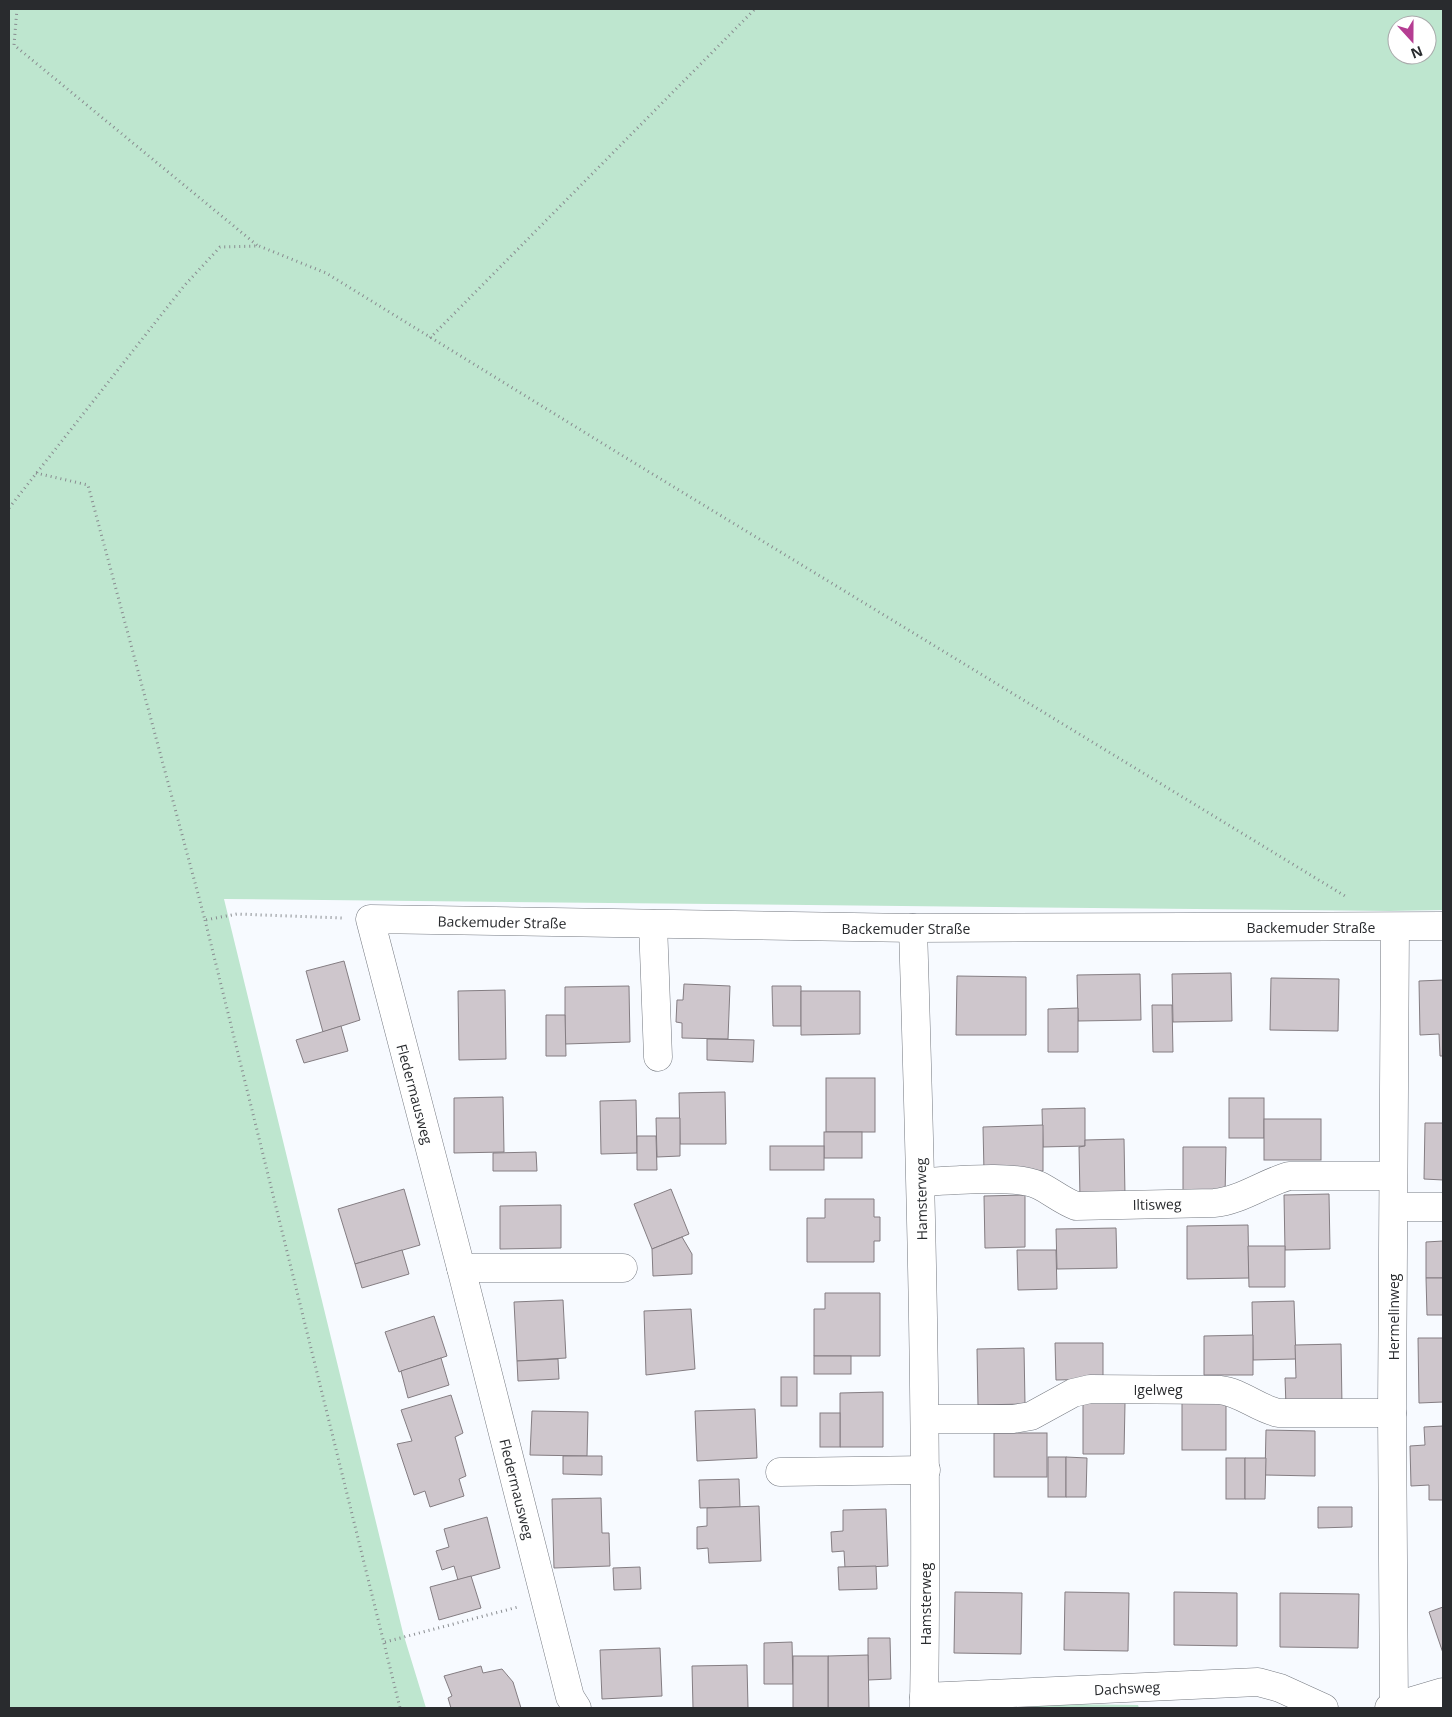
<svg xmlns="http://www.w3.org/2000/svg" width="1452" height="1717" viewBox="0 0 1452 1717" font-family="'Open Sans',sans-serif">
<style>
.green{fill:#bee6cf;fill-rule:evenodd}
.building{fill:#cec6cc;stroke:#847d82}
.lines{fill:none;stroke-linecap:round;stroke-linejoin:round}
.street-casing{stroke:#757980;stroke-width:29}
.path{stroke:#898c90;stroke-width:3;stroke-dasharray:1 4;stroke-linecap:butt}
.street{stroke:#fff;stroke-width:28}
.labels{text-anchor:middle;dominant-baseline:central;stroke-width:5;stroke-linejoin:round;paint-order:stroke}
.street-label{font-size:14px;fill:#292b2e;stroke:#fff}
</style>
<rect width="100%" height="100%" fill="#f7faff"/>
<g class="green">
<path d="M 9,9 L 1443,9 L 1443,910 L 1390,911 L 224,899 L 403,1633 L 426,1708 L 9,1708 ZM 1397,25 L 1427,25 L 1427,55 L 1397,55 Z"/>
<polygon points="977,1703 1138,1705 1139,1708 972,1708"/>
</g>
<g class="building">
<polygon points="344,961 360,1020 323,1032 306,971"/>
<polygon points="1231,973 1232,1021 1173,1022 1172,974"/>
<polygon points="1140,974 1141,1020 1078,1021 1077,975"/>
<polygon points="957,976 1026,977 1026,1035 956,1035"/>
<polygon points="1271,978 1339,979 1338,1031 1270,1030"/>
<polygon points="1443,980 1443,1056 1440,1056 1439,1034 1420,1035 1419,981"/>
<polygon points="684,984 730,986 728,1039 682,1038 682,1023 676,1022 677,1000 683,1000"/>
<polygon points="629,986 630,1042 565,1044 565,987"/>
<polygon points="772,986 801,986 801,1026 773,1026"/>
<polygon points="505,990 506,1059 459,1060 458,991"/>
<polygon points="801,991 860,991 860,1034 801,1035"/>
<polygon points="1152,1005 1172,1005 1173,1052 1153,1052"/>
<polygon points="1078,1008 1078,1052 1048,1052 1048,1009"/>
<polygon points="546,1015 565,1015 566,1056 546,1056"/>
<polygon points="341,1026 348,1051 304,1063 296,1040"/>
<polygon points="707,1039 754,1040 753,1062 707,1060"/>
<rect x="826" y="1078" width="49" height="54"/>
<polygon points="725,1092 726,1144 680,1144 679,1093"/>
<polygon points="503,1097 504,1152 454,1153 454,1098"/>
<rect x="1229" y="1098" width="35" height="40"/>
<polygon points="636,1100 637,1153 601,1154 600,1101"/>
<polygon points="1085,1108 1085,1146 1043,1147 1042,1109"/>
<polygon points="656,1118 680,1118 680,1156 657,1157"/>
<rect x="1264" y="1119" width="57" height="41"/>
<polygon points="1425,1123 1443,1123 1443,1180 1424,1179"/>
<polygon points="1043,1125 1043,1171 984,1172 983,1127"/>
<rect x="824" y="1132" width="38" height="26"/>
<polygon points="637,1136 656,1136 657,1170 637,1170"/>
<polygon points="1124,1139 1125,1196 1080,1198 1079,1147 1085,1146 1085,1140"/>
<rect x="770" y="1146" width="54" height="24"/>
<polygon points="1183,1147 1226,1147 1225,1196 1183,1195"/>
<polygon points="536,1152 537,1171 493,1171 493,1153"/>
<polygon points="404,1189 420,1245 355,1264 338,1209"/>
<polygon points="671,1189 689,1234 652,1249 634,1204"/>
<polygon points="1329,1194 1330,1249 1285,1250 1284,1195"/>
<polygon points="1025,1195 1025,1247 985,1248 984,1196"/>
<polygon points="825,1199 874,1199 874,1217 880,1217 880,1241 874,1241 874,1262 807,1262 807,1218 825,1218"/>
<polygon points="561,1205 561,1248 500,1249 500,1206"/>
<polygon points="1248,1225 1249,1278 1187,1279 1187,1226"/>
<polygon points="1116,1228 1117,1268 1057,1269 1056,1229"/>
<polygon points="682,1237 692,1254 692,1274 653,1276 652,1249"/>
<polygon points="1443,1241 1443,1278 1426,1278 1426,1242"/>
<polygon points="1248,1246 1285,1246 1285,1287 1249,1287"/>
<polygon points="402,1250 409,1274 362,1288 355,1264"/>
<polygon points="1017,1250 1056,1250 1057,1289 1018,1290"/>
<polygon points="1426,1278 1443,1278 1443,1315 1427,1315"/>
<polygon points="825,1293 880,1293 880,1356 814,1356 814,1309 825,1309"/>
<polygon points="563,1300 566,1358 517,1361 514,1302"/>
<polygon points="1294,1301 1296,1359 1253,1360 1252,1302"/>
<polygon points="691,1309 695,1369 646,1375 644,1311"/>
<polygon points="434,1316 447,1356 399,1372 385,1332"/>
<polygon points="1253,1335 1253,1375 1204,1375 1204,1336"/>
<polygon points="1418,1338 1443,1338 1443,1402 1419,1403"/>
<polygon points="1055,1343 1103,1343 1103,1379 1056,1380"/>
<polygon points="1341,1344 1342,1406 1286,1406 1285,1378 1296,1378 1295,1345"/>
<polygon points="1024,1348 1025,1404 978,1405 977,1349"/>
<rect x="814" y="1356" width="37" height="18"/>
<polygon points="441,1358 449,1385 408,1398 401,1371"/>
<polygon points="558,1359 559,1379 518,1381 517,1361"/>
<rect x="781" y="1377" width="16" height="29"/>
<polygon points="883,1392 883,1447 840,1447 840,1393"/>
<polygon points="451,1395 463,1433 455,1437 466,1476 459,1479 464,1496 430,1507 425,1491 414,1495 397,1444 412,1441 401,1410"/>
<polygon points="1083,1402 1125,1403 1124,1454 1083,1454"/>
<rect x="1182" y="1402" width="44" height="48"/>
<polygon points="755,1409 757,1458 697,1461 695,1411"/>
<polygon points="532,1411 588,1412 587,1456 530,1455"/>
<rect x="820" y="1413" width="20" height="34"/>
<polygon points="1443,1426 1443,1500 1429,1500 1429,1485 1411,1486 1410,1446 1425,1445 1424,1427"/>
<polygon points="1266,1430 1315,1431 1315,1476 1265,1475"/>
<rect x="994" y="1433" width="53" height="44"/>
<polygon points="563,1456 602,1456 602,1475 563,1474"/>
<rect x="1048" y="1457" width="18" height="40"/>
<polygon points="1066,1457 1087,1458 1086,1497 1066,1497"/>
<rect x="1226" y="1458" width="19" height="41"/>
<polygon points="1245,1458 1266,1458 1265,1499 1245,1499"/>
<polygon points="739,1479 740,1507 700,1508 699,1480"/>
<polygon points="601,1498 602,1533 609,1533 610,1566 554,1568 552,1499"/>
<polygon points="759,1506 761,1561 709,1563 708,1548 697,1549 697,1527 707,1526 707,1508"/>
<polygon points="1318,1507 1352,1507 1352,1527 1318,1528"/>
<polygon points="886,1509 888,1566 845,1568 844,1551 832,1552 831,1532 843,1531 843,1510"/>
<polygon points="487,1517 500,1568 458,1580 454,1566 442,1570 436,1551 449,1547 444,1529"/>
<polygon points="876,1566 877,1589 839,1590 838,1567"/>
<polygon points="640,1567 641,1589 614,1590 613,1568"/>
<polygon points="471,1576 481,1608 439,1620 430,1587"/>
<polygon points="955,1592 1022,1593 1021,1654 954,1653"/>
<polygon points="1065,1592 1129,1593 1128,1651 1064,1650"/>
<polygon points="1174,1592 1237,1593 1237,1646 1174,1645"/>
<polygon points="1280,1593 1359,1594 1358,1648 1280,1647"/>
<polygon points="1443,1607 1443,1653 1429,1612"/>
<polygon points="868,1638 890,1638 891,1679 868,1680"/>
<polygon points="792,1642 793,1684 764,1684 764,1643"/>
<polygon points="660,1648 662,1696 602,1699 600,1650"/>
<polygon points="868,1655 869,1708 828,1708 828,1656"/>
<rect x="793" y="1656" width="35" height="52"/>
<polygon points="747,1665 748,1708 693,1708 692,1666"/>
<polygon points="481,1666 483,1673 502,1669 513,1682 521,1708 451,1708 448,1698 452,1696 444,1676"/>
</g>
<g class="lines">
<defs>
<g id="street">
<polyline points="653,924 658,1057"/>
<path d="M 913,928 C 921,1188 928,1448 924,1708"/>
<path d="M 921,1182 C 950,1181 1013,1174 1038,1185 C 1051,1191 1062,1201 1076,1206 L 1214,1203 C 1240,1201 1264,1183 1289,1176 L 1393,1176"/>
<polyline points="1394,1207 1443,1207"/>
<polyline points="461,1268 623,1268"/>
<path d="M 925,1419 L 1013,1419 L 1031,1416 L 1073,1393 L 1090,1389 L 1220,1390 C 1241,1392 1258,1409 1279,1413 L 1392,1413"/>
<polyline points="780,1472 926,1470"/>
<polyline points="924,1697 1258,1682 1280,1688 1324,1708"/>
<polyline points="1394,1707 1392,1413 1395,927"/>
<polyline points="577,1708 570,1697 461,1268 370,919 913,928 1443,926"/>
<polyline points="1389,1708 1443,1692"/>
</g>
</defs>
<use href="#street" class="street-casing"/>
<g class="path">
<polyline points="17,9 14,45 258,246"/>
<polyline points="430,338 755,9"/>
<polyline points="36,473 88,485 205,920 237,914 342,918"/>
<polyline points="9,508 184,286 220,247 259,246 326,273 623,456 1345,896"/>
<polyline points="205,920 400,1708"/>
<polyline points="385,1642 518,1607"/>
</g>
<use href="#street" class="street"/>
</g>
<g class="labels">
<g class="street-label">
<text transform="translate(502 922) rotate(1)">Backemuder Straße</text>
<text x="1311" y="927">Backemuder Straße</text>
<text x="906" y="928">Backemuder Straße</text>
<text transform="translate(415 1094) rotate(75)">Fledermausweg</text>
<text transform="translate(921 1199) rotate(-91)">Hamsterweg</text>
<text transform="translate(1157 1204) rotate(-1)">Iltisweg</text>
<text transform="translate(1393 1317) rotate(-90)">Hermelinweg</text>
<text x="1158" y="1389">Igelweg</text>
<text transform="translate(517 1489) rotate(76)">Fledermausweg</text>
<text transform="translate(925 1604) rotate(-90)">Hamsterweg</text>
<text transform="translate(1127 1688) rotate(-3)">Dachsweg</text>
</g>
</g>
<rect width="1452" height="1717" fill="none" stroke="#292b2e" stroke-width="20"/>
<g transform="translate(1412 40) rotate(159)"><circle r="24" fill="#ffffff" stroke="#a9aaab"/>
<path d="M0-4L9 19L0 12L-9 19Z" fill="#b53d92"/>
<text y="-8" font-size="14" font-weight="bold" text-anchor="middle" fill="#292b2e">N</text>
</g>
</svg>
